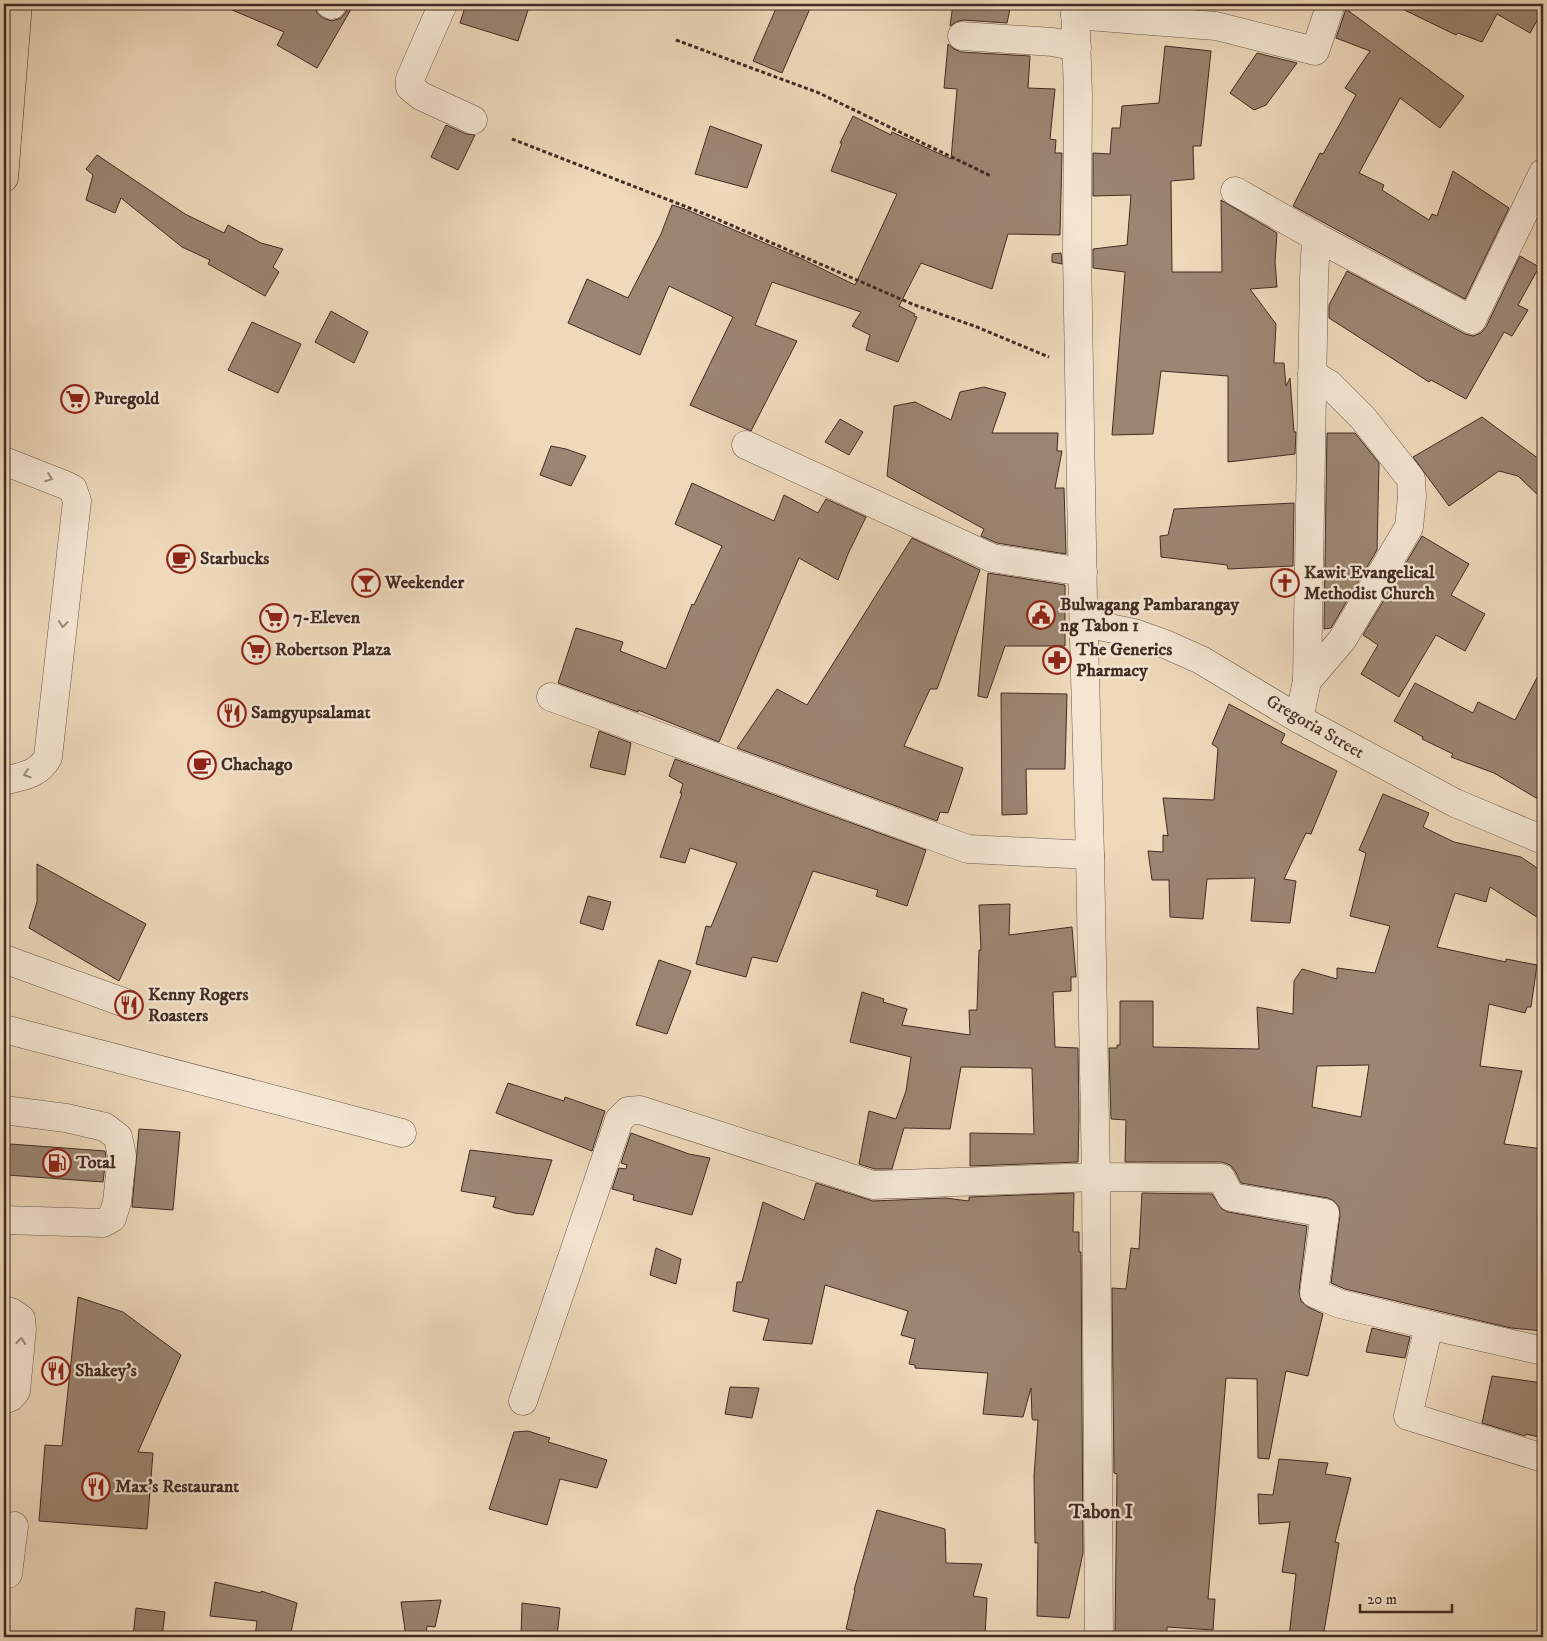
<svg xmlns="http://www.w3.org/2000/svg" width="1547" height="1641" viewBox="0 0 1547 1641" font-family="'IM FELL DW Pica',serif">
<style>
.building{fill:#9b8672;stroke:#412c23;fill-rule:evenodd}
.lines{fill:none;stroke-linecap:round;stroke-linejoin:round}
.minor-casing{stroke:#6c5749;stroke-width:29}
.major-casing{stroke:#412c23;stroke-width:29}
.path{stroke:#412c23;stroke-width:3;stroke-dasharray:4 2.5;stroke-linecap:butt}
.minor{stroke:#f4e6d3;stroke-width:28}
.major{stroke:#eed9bb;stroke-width:28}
.oneway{stroke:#9a897b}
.labels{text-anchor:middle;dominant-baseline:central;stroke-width:4.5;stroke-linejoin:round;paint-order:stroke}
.poi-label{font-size:18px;font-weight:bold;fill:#412c23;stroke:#f4e6d3;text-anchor:start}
.street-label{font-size:18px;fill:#412c23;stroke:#f4e6d3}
.quarter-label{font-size:20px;font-weight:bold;fill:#412c23;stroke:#f4e6d3}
</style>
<rect width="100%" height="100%" fill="#eed9bb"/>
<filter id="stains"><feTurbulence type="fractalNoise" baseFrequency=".004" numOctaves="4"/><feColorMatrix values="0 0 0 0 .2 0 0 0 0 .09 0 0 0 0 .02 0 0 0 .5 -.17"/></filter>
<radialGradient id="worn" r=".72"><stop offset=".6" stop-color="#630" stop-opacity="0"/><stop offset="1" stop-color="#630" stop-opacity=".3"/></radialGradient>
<g class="building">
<polygon points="218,4 315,4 317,13 323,18 332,21 341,18 346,12 348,4 354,4 317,68 277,45 284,32"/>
<polygon points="466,4 530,4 518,41 460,23"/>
<polygon points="778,4 812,4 782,73 753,61"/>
<polygon points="953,4 1011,4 1007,23 963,20 956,22 950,26"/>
<polygon points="1392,4 1543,4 1543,10 1530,33 1497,14 1482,42 1458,33 1456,35"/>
<polygon points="1346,9 1464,96 1440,128 1400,98 1359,173 1384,185 1382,190 1429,220 1432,214 1437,216 1453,171 1509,208 1465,299 1293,206 1320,153 1323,154 1356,95 1345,88 1370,51 1336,38"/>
<polygon points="948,44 954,49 961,52 1030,56 1028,88 1055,89 1050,139 1056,140 1055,153 1062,153 1060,235 1008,234 992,289 921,263 899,306 915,314 914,316 917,317 898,362 866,350 870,335 852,326 861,312 772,282 755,325 797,341 751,431 690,405 733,317 669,286 640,355 568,323 587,279 628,298 661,234 672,205 685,209 802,259 855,285 897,194 831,171 842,143 840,143 853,116 891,135 892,132 951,159 957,89 944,88"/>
<polygon points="1165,46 1211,51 1201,146 1193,146 1194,179 1171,181 1172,272 1222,272 1221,200 1277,233 1275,262 1277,287 1250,289 1276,324 1274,363 1284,363 1286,386 1290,378 1294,432 1296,432 1295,454 1228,462 1228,376 1161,371 1153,434 1112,435 1125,272 1093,268 1093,249 1127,245 1131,195 1093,196 1093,153 1110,154 1112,128 1120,128 1122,106 1159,103"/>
<polygon points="1257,53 1297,63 1266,105 1254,110 1230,93"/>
<polygon points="446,125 466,134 475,135 458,170 431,157"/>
<polygon points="710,126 762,145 747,188 695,174"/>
<polygon points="97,155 185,214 224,233 228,225 261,243 283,249 273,267 279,272 265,296 208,264 210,260 182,247 121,198 115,213 86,200 93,175 86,169"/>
<polygon points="1061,253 1062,264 1052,262 1052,254"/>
<polygon points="1520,256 1539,267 1518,305 1528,310 1512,336 1504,332 1466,399 1431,380 1429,382 1329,318 1329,305 1347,271 1465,334 1473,336 1481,333 1486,327"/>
<polygon points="331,311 368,332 354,363 315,342"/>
<polygon points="252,322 301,344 278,393 228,370"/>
<polygon points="984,387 1006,393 992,433 1058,433 1057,451 1062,451 1055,488 1064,488 1066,554 997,543 981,536 984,529 887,476 894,406 915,402 951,420 960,392"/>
<polygon points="1482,417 1543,462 1543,500 1518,476 1499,471 1449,506 1413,457"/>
<polygon points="840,419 863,432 849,455 825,442"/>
<polygon points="1327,433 1355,433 1379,463 1377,550 1331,628 1324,629"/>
<polygon points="551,446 566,449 586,456 571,486 540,475"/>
<polygon points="692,483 774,521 784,495 818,513 826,499 866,517 848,554 838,580 799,558 719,742 638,710 638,712 558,683 576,628 623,642 620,651 666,669 692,604 694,605 722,546 675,524"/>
<polygon points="1294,503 1293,566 1228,569 1227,565 1161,557 1160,536 1168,535 1174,509"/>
<polygon points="1422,536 1469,564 1451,595 1485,614 1465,651 1436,635 1399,697 1361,674 1378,645 1363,635"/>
<polygon points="912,538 980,570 937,689 930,689 904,746 963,768 948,813 940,812 937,821 737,748 777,689 807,705"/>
<polygon points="988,573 1065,585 1065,646 1005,646 987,698 978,696"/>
<polygon points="1543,666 1543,802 1494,773 1451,757 1453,754 1422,739 1423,737 1394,721 1415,683 1473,713 1478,702 1515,720"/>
<polygon points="1001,693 1067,694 1065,769 1026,769 1027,814 1002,815"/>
<polygon points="1229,704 1285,734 1281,743 1337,771 1311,834 1306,833 1284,879 1296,881 1290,923 1251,921 1255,878 1207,879 1203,919 1170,917 1169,880 1152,880 1148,851 1163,852 1163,835 1168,836 1163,798 1214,800 1218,748 1212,744"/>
<polygon points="599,731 631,743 625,775 590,767"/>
<polygon points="675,759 926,850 907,906 876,896 878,890 813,871 777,962 752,957 746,977 696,964 706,926 711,927 737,863 690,848 685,863 660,857 682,793 680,793 683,784 669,776"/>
<path d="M 1383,794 L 1429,813 L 1423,827 L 1454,842 L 1521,857 L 1543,872 L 1543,921 L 1490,887 L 1486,902 L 1455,893 L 1437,947 L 1506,962 L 1506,959 L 1537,965 L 1531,1007 L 1527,1007 L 1525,1013 L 1489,1004 L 1480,1066 L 1522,1071 L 1504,1144 L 1543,1149 L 1543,1331 L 1511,1328 L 1345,1289 L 1331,1283 L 1340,1215 L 1339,1207 L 1334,1201 L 1328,1198 L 1241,1183 L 1235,1171 L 1230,1165 L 1222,1162 L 1125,1162 L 1126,1120 L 1111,1119 L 1109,1048 L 1117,1048 L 1117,1045 L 1120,1045 L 1120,1001 L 1153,1001 L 1153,1047 L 1259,1049 L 1257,1007 L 1293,1014 L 1294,981 L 1302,969 L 1337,979 L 1337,968 L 1375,973 L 1390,926 L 1350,916 L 1366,853 L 1359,850 ZM 1369,1065 L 1361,1117 L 1312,1107 L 1317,1066 Z"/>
<polygon points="37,864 146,924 119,981 29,928 37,902"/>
<polygon points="588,896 611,902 603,930 580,923"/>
<polygon points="1010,904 1009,935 1072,927 1076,977 1071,977 1071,991 1053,992 1055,1047 1078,1048 1079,1117 1078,1162 970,1166 970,1133 1034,1134 1032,1068 961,1067 950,1129 904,1128 892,1169 875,1169 859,1164 869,1111 896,1119 906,1091 911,1057 850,1042 862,992 884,999 883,1002 907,1009 902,1025 970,1035 969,1010 977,1010 979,950 981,950 979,905"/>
<polygon points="659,960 691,971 667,1034 636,1025"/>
<polygon points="508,1083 564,1101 565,1097 605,1111 592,1151 496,1113"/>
<polygon points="139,1129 180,1132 173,1210 132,1207"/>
<polygon points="631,1133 689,1154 710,1158 692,1215 633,1200 634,1195 612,1189 619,1168 626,1169 627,1165 621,1163"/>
<polygon points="10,1144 105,1151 106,1157 103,1182 7,1175"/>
<polygon points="470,1150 552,1160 533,1215 514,1213 493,1207 496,1197 461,1191"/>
<polygon points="816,1183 873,1201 945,1198 969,1201 969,1197 1074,1193 1073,1232 1079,1232 1079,1252 1081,1252 1083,1553 1069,1618 1037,1616 1038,1543 1035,1543 1034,1476 1038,1420 1033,1420 1032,1418 1031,1388 1023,1417 983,1414 988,1373 915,1368 915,1365 909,1364 915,1339 901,1335 908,1311 825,1285 812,1344 763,1340 769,1319 733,1311 737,1282 742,1282 763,1202 804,1220"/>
<polygon points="1142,1193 1212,1194 1222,1209 1228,1212 1307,1226 1299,1291 1301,1301 1308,1307 1323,1314 1308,1376 1286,1371 1269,1459 1258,1458 1257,1379 1226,1378 1208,1599 1215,1599 1213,1630 1167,1627 1167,1637 1115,1637 1117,1474 1114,1473 1112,1288 1126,1289 1131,1248 1139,1249"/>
<polygon points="656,1248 681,1259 676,1284 650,1275"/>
<polygon points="78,1297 123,1312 181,1355 138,1452 153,1453 147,1529 39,1521 45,1445 62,1446"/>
<polygon points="1372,1328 1410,1337 1405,1358 1366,1352"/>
<polygon points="1492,1376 1543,1383 1543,1438 1526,1434 1525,1436 1482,1423"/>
<polygon points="730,1387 759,1388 752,1418 725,1414"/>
<polygon points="528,1431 550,1438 548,1442 607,1460 597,1488 560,1479 547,1525 489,1509 514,1432"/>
<polygon points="1279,1459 1328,1463 1325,1474 1351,1478 1335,1542 1339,1543 1323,1637 1289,1637 1296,1574 1282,1572 1290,1522 1259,1524 1258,1494 1273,1495"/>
<polygon points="877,1510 945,1529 946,1563 982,1564 973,1596 987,1598 985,1637 885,1637 846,1629 855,1590 854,1590"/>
<polygon points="215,1582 261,1593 261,1591 297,1603 290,1637 255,1637 257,1621 210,1616"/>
<polygon points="441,1600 435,1627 427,1626 426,1637 406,1637 401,1602"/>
<polygon points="522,1603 560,1608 557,1637 521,1637"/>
<polygon points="136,1608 165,1612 162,1637 133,1637"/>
</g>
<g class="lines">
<defs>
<g id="minor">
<polyline points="330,4 332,5"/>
<polyline points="443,4 410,79 410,87 421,96 473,120"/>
<polyline points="1075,4 1078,94 1077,253 1083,603 1090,855 1096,1177 1099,1637"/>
<polyline points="1075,15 1216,26 1315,51 1331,4"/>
<polyline points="962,36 1053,42 1077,47"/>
<polyline points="1235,191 1316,237"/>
<polyline points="746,445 992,558 1083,572"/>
<path d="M 4,461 L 65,485 L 73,489 L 77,501 L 48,757 C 39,775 22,776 4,781"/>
<polyline points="1084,623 1134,633 1165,644 1201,660 1299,719 1455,803 1543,840"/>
<polyline points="1307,681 1342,640 1409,527 1412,497 1411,479 1363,418 1329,384 1312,374"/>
<polyline points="551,697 968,849 1090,855"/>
<polyline points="1299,719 1307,681 1314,279 1316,237 1472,320 1543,173"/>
<polyline points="4,959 128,1004"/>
<polyline points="4,1029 402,1133"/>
<polyline points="4,1110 66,1118 105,1127 118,1137 122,1156 117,1202 112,1218 103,1223 4,1220"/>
<polyline points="4,1311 11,1312 21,1319 22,1329 16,1391 11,1397 4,1400"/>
<polyline points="1429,1325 1543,1351"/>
<polyline points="523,1401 619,1120 628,1111 640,1110 873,1185 1096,1177 1221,1178 1231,1197 1325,1213 1314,1293 1340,1304 1429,1325 1408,1416 1543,1458"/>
<polyline points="4,1574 8,1574 14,1526"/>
</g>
<polyline id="major" points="4,178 18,4"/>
</defs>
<use href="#minor" class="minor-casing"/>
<use href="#major" class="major-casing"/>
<g class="path">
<polyline points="676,40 819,93 991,176"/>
<polyline points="512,139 710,216 912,304 977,327 1049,357"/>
</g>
<use href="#minor" class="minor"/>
<use href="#major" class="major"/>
</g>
<defs><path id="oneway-chevron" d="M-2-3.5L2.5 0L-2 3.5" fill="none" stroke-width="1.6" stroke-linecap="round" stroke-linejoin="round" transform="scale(1.25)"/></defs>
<g class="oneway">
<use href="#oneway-chevron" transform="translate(49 478) rotate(21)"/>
<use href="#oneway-chevron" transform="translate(63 624) rotate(96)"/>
<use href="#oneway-chevron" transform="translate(27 774) rotate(162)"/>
<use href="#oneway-chevron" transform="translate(21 1341) rotate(-85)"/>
</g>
<defs>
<symbol id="supermarket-ring" viewBox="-11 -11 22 22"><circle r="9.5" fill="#f4e6d3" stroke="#8f2418" stroke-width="1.5"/><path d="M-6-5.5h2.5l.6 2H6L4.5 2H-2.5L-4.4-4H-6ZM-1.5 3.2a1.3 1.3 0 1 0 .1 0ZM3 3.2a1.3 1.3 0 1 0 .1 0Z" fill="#8f2418"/></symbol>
<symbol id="cafe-ring" viewBox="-11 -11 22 22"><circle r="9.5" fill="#f4e6d3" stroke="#8f2418" stroke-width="1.5"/><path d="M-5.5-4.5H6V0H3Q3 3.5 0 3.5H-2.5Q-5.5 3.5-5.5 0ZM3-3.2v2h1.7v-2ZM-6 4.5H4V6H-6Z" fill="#8f2418"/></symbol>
<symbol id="bar-ring" viewBox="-11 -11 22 22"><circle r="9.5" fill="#f4e6d3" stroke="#8f2418" stroke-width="1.5"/><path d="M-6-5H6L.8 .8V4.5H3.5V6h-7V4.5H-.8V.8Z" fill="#8f2418"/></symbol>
<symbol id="church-ring" viewBox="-11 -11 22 22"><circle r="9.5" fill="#f4e6d3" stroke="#8f2418" stroke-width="1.5"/><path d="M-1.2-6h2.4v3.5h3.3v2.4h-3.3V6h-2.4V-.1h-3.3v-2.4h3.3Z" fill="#8f2418"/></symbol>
<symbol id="civic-ring" viewBox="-11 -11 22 22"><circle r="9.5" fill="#f4e6d3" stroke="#8f2418" stroke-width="1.5"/><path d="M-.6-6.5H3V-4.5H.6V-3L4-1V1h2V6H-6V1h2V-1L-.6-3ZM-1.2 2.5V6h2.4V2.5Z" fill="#8f2418"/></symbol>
<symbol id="pharmacy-ring" viewBox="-11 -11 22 22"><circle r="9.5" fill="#f4e6d3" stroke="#8f2418" stroke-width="1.5"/><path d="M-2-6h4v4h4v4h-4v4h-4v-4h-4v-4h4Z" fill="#8f2418"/></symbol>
<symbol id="restaurant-ring" viewBox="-11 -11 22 22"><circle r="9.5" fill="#f4e6d3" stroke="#8f2418" stroke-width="1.5"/><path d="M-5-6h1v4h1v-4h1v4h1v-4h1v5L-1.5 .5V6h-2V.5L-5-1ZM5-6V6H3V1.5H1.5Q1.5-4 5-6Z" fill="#8f2418"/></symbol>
<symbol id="fuel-ring" viewBox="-11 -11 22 22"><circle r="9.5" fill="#f4e6d3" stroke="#8f2418" stroke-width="1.5"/><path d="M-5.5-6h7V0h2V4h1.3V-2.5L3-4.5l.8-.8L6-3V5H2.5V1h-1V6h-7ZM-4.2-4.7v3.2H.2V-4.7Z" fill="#8f2418"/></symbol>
</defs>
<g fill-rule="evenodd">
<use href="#supermarket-ring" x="59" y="383" width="32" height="32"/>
<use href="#cafe-ring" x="165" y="543" width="32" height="32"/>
<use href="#bar-ring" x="350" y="567" width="32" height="32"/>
<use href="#church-ring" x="1269" y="567" width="32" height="32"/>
<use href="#civic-ring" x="1025" y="599" width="32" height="32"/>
<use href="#supermarket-ring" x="258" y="602" width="32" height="32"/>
<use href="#supermarket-ring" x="240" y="634" width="32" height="32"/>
<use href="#pharmacy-ring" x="1041" y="644" width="32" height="32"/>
<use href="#restaurant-ring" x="216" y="697" width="32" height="32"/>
<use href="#cafe-ring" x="186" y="749" width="32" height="32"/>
<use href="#restaurant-ring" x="113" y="989" width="32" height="32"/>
<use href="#fuel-ring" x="41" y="1147" width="32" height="32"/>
<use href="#restaurant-ring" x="40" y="1355" width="32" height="32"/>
<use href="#restaurant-ring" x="80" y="1471" width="32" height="32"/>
</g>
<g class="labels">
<g class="poi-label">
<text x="94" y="399">Puregold</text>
<text x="200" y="559">Starbucks</text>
<text x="1304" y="573">Kawit Evangelical<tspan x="1304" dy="21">Methodist Church</tspan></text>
<text x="385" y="583">Weekender</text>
<text x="1060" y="605">Bulwagang Pambarangay<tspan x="1060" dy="21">ng Tabon 1</tspan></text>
<text x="293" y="618">7-Eleven</text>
<text x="275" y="650">Robertson Plaza</text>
<text x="1076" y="650">The Generics<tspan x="1076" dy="21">Pharmacy</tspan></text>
<text x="251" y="713">Samgyupsalamat</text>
<text x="221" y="765">Chachago</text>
<text x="148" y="995">Kenny Rogers<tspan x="148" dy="21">Roasters</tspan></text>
<text x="76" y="1163">Total</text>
<text x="75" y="1371">Shakey's</text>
<text x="115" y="1487">Max's Restaurant</text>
</g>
<g class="street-label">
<text transform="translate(1315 727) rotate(30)">Gregoria Street</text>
</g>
<g class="quarter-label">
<text x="1101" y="1512">Tabon I</text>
</g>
</g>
<rect width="1547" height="1641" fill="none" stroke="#eed9bb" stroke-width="20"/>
<rect x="5" y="5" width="1537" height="1631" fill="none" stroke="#412c23" stroke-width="2.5"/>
<rect x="10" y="10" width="1527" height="1621" fill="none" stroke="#412c23"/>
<path d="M1360 1604v8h92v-8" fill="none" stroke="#412c23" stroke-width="2.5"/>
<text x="1367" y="1604" font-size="15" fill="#412c23" stroke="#f4e6d3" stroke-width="4" paint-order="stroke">20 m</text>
<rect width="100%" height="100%" filter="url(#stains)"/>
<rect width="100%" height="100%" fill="url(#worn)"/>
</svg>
